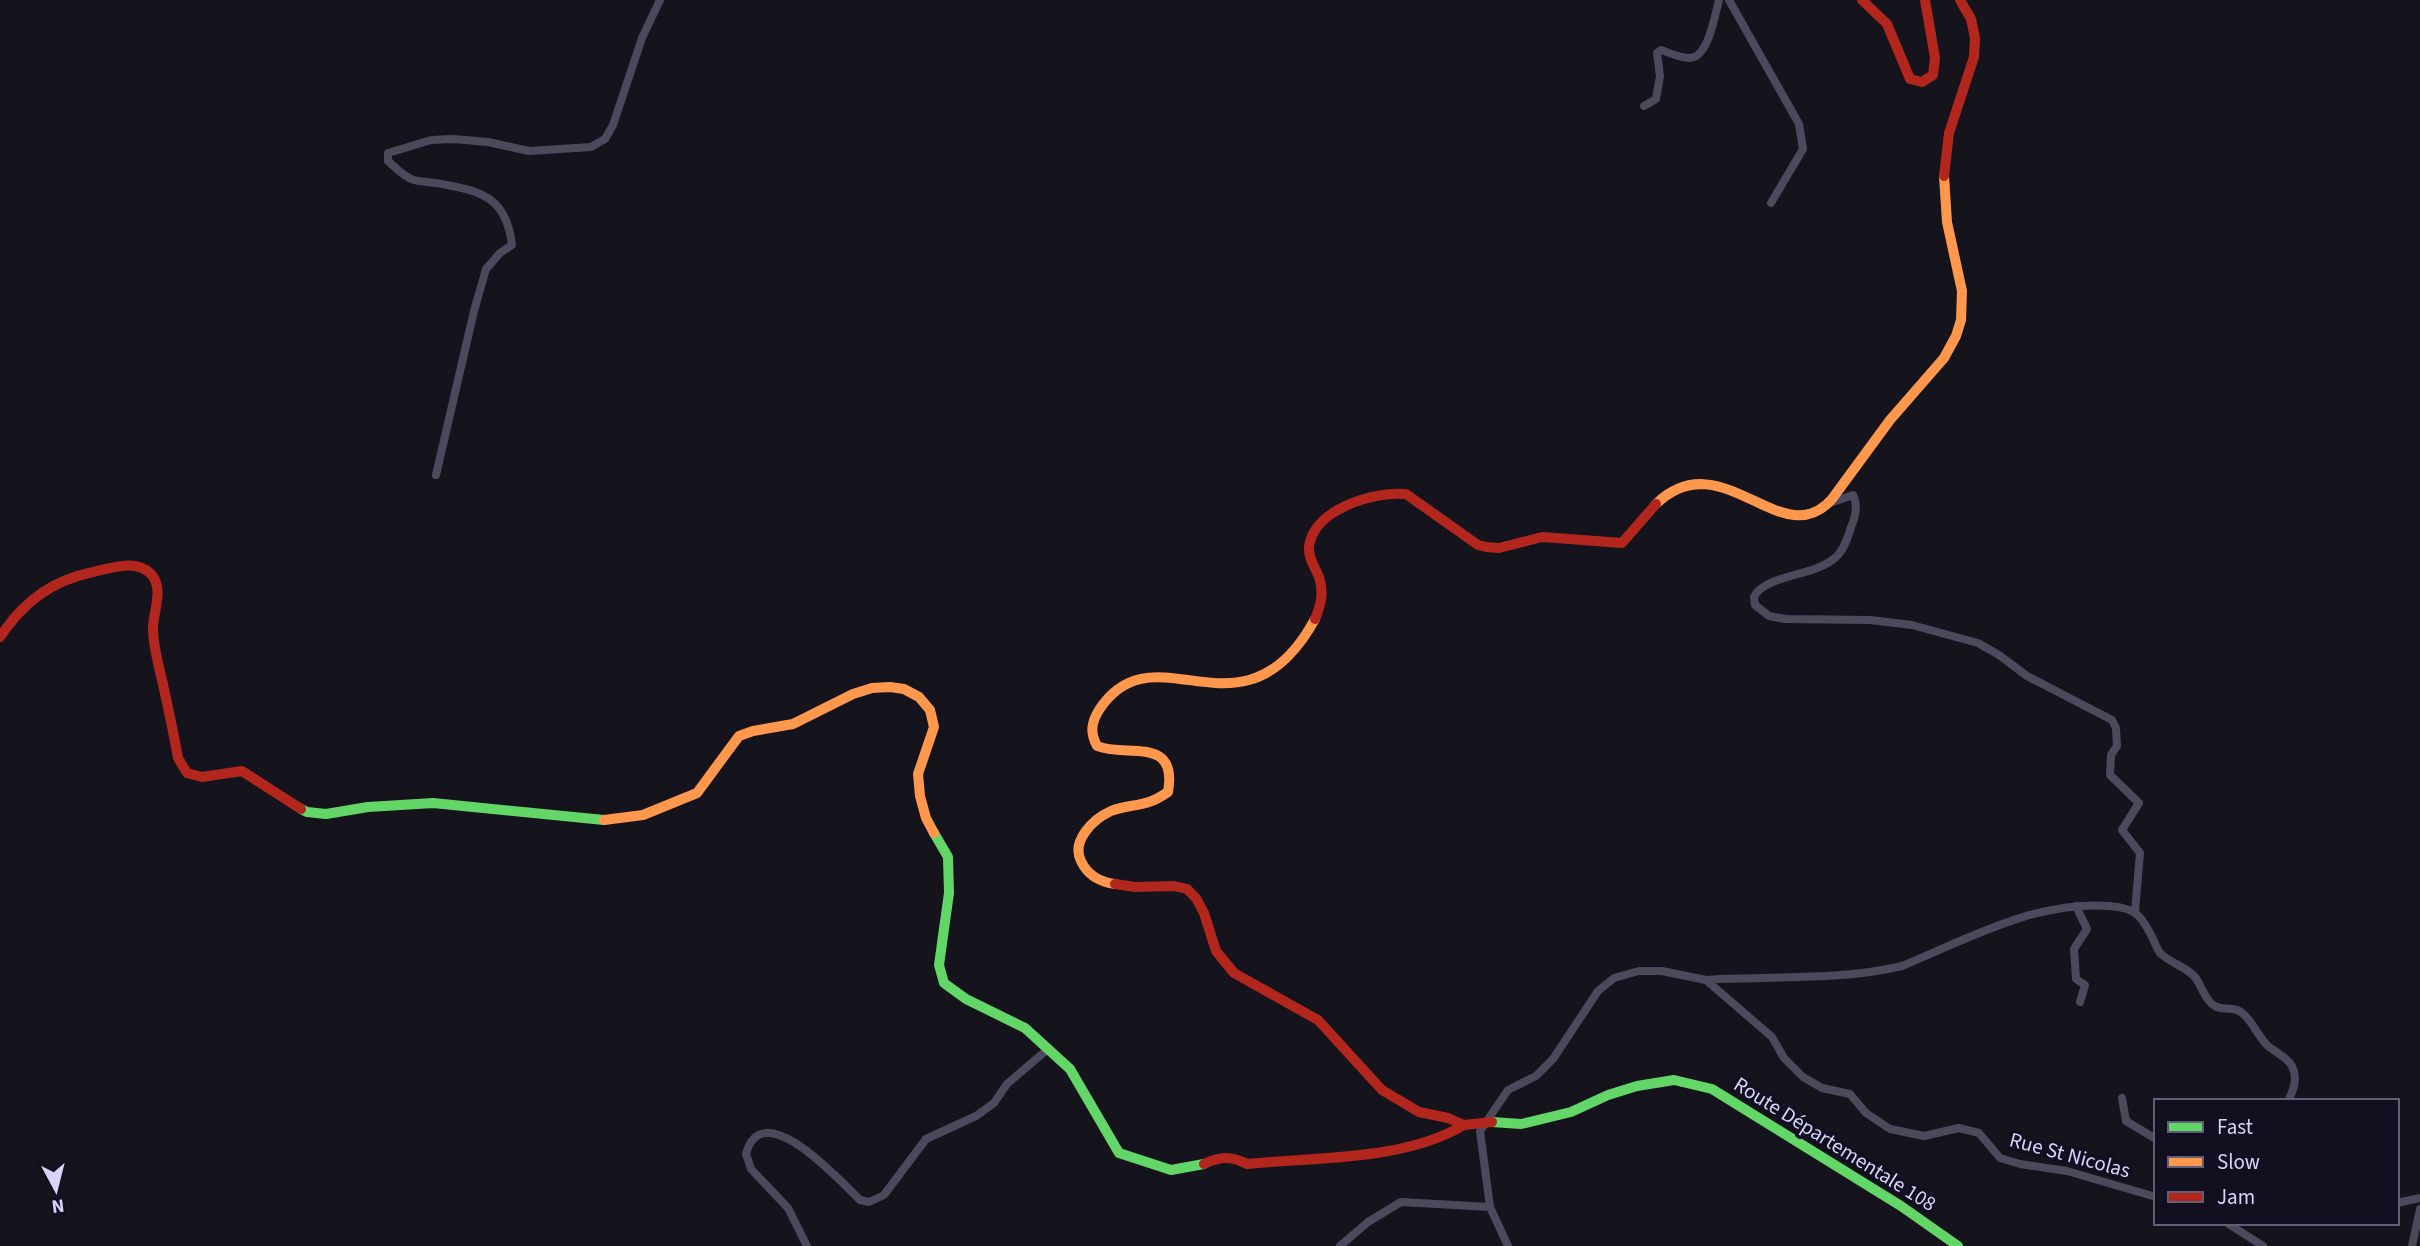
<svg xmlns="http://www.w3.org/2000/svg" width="2420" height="1246" viewBox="0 0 2420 1246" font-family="'Source Sans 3',sans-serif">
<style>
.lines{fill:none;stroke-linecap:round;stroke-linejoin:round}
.street{stroke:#4a4a5c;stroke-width:8}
.fast{stroke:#63d668;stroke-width:10}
.slow{stroke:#ff974d;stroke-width:10}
.jam{stroke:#b3261e;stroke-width:10}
.labels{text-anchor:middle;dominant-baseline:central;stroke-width:7;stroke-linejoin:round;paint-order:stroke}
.street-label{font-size:21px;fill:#d7d4fa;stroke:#121020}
</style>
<rect width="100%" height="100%" fill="#15141c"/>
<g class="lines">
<g class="street">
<polyline points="1729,0 1799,124 1803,149 1771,203"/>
<path d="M 1644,106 L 1656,99 L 1660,76 L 1657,53 L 1661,50 C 1670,53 1680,58 1689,58 C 1708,59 1715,15 1719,0"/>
<path d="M 436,475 L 474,311 L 486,269 L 500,253 L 512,245 C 506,195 480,191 436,183 C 429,182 421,182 414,180 C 404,177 396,168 388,161 L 388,153 L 431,140 L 453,139 L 488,142 L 529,151 L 591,147 L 605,139 L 613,125 L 642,38 L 660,0"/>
<path d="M 1830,503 L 1853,495 C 1858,505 1855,518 1851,527 C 1848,537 1844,550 1836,557 C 1815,577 1765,574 1754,597 L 1755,605 L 1769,616 L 1785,619 L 1870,620 L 1912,625 L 1978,643 L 1999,655 L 2027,676 L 2112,720 L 2116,728 L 2117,746 L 2111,755 L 2110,775 L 2139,803 L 2122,830 L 2140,853 L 2135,911"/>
<polyline points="2076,906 2087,929 2074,949 2076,979 2085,985 2080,1002"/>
<path d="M 1706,980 C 1724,978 1742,979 1760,978 C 1808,977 1856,977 1902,966 C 1967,939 2037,900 2110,906 C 2136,908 2142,916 2153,939 C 2155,943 2157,949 2160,953 C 2170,963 2185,966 2195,977 C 2201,985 2204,997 2212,1004 C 2220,1011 2228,1007 2237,1010 C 2250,1015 2257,1036 2268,1046 C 2275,1052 2287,1057 2292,1066 C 2298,1078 2294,1089 2288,1101"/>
<polyline points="2122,1098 2126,1121 2156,1139"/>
<polyline points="2397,1203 2420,1198"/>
<polyline points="2227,1223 2263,1246"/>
<path d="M 807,1246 L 788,1208 L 751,1169 L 746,1154 C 762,1093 841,1182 860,1200 L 869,1202 L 884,1195 L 926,1139 L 976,1116 L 994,1103 L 1007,1084 L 1048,1049"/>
<polyline points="1340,1246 1368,1222 1401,1202 1490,1207"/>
<polyline points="1508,1246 1490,1207 1480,1131 1508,1090 1536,1076 1553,1059 1598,991 1614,978 1639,971 1662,971 1706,980 1772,1037 1784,1058 1803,1077 1822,1088 1850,1094 1866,1113 1890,1129 1924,1136 1959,1128 1979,1133 2000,1158 2020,1164 2067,1171 2156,1197"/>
<polyline points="2412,1246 2420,1209"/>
</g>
<g class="fast">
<polyline points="301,809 307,812 326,814 368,807 433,803 604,820"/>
<polyline points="934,833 948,857 949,893 939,965 944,983 966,999 1025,1028 1070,1069 1119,1153 1171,1170 1204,1164"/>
<polyline points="1492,1122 1521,1124 1571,1112 1608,1095 1637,1086 1674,1080 1712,1089 1901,1206 1958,1246"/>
</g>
<g class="slow">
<path d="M 1656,504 C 1722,440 1782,556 1832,499 L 1890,420 L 1944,358 L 1956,336 L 1961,320 L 1962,291 L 1947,222 L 1944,176"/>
<polyline points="604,820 643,815 697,793 739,736 753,731 793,724 853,694 872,688 890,687 904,689 919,697 930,710 934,727 918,774 920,796 926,818 934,833"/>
<path d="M 1115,884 C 1100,882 1088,876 1081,861 C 1071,841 1093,819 1111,811 C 1123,806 1137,806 1149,802 C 1156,800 1162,796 1168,792 C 1178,735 1126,758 1097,746 C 1090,733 1091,723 1099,710 C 1139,649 1194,695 1249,680 C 1279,672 1301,645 1315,619"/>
</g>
<g class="jam">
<polyline points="1862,0 1887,24 1910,79 1922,82 1933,75 1935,58 1925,0"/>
<polyline points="1944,176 1949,133 1974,57 1975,38 1971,19 1960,0"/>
<path d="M 1315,619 C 1321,605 1324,592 1319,577 C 1315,567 1308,558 1309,547 C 1313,509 1375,491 1406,494 L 1478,545 L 1486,547 L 1499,548 L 1542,537 L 1622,543 L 1656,504"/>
<path d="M 0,637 C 21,605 51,581 89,573 C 106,569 136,558 151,574 C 165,589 152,614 153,631 C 154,651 160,670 164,689 C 169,712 174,735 178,758 L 187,773 L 202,777 L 242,771 L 301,809"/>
<polyline points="1115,884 1135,887 1174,886 1187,889 1196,898 1204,913 1216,951 1234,973 1318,1020 1382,1090 1419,1112 1448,1118 1464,1125 1492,1122"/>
<path d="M 1204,1164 C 1221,1156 1231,1156 1247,1164 C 1315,1157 1404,1161 1464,1125"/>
</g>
</g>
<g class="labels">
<g class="street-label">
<text transform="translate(1835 1144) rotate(32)">Route Départementale 108</text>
<text transform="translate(2070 1155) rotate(15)">Rue St Nicolas</text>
</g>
</g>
<rect x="2154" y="1099" width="245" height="126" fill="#121020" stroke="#615e77" stroke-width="2"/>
<rect x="2168" y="1122" width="35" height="10" fill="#63d668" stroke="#615e77" stroke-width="2"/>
<text x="2217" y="1134" font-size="21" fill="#d7d4fa">Fast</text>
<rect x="2168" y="1157" width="35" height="10" fill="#ff974d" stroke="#615e77" stroke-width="2"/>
<text x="2217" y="1169" font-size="21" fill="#d7d4fa">Slow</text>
<rect x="2168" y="1192" width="35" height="10" fill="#b3261e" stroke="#615e77" stroke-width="2"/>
<text x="2217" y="1204" font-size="21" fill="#d7d4fa">Jam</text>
<g transform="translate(56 1190) rotate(173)" stroke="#121020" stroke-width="5" paint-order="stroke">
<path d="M0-5L12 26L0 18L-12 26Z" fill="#d7d4fa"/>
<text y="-10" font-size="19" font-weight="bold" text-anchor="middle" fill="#d7d4fa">N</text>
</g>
</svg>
